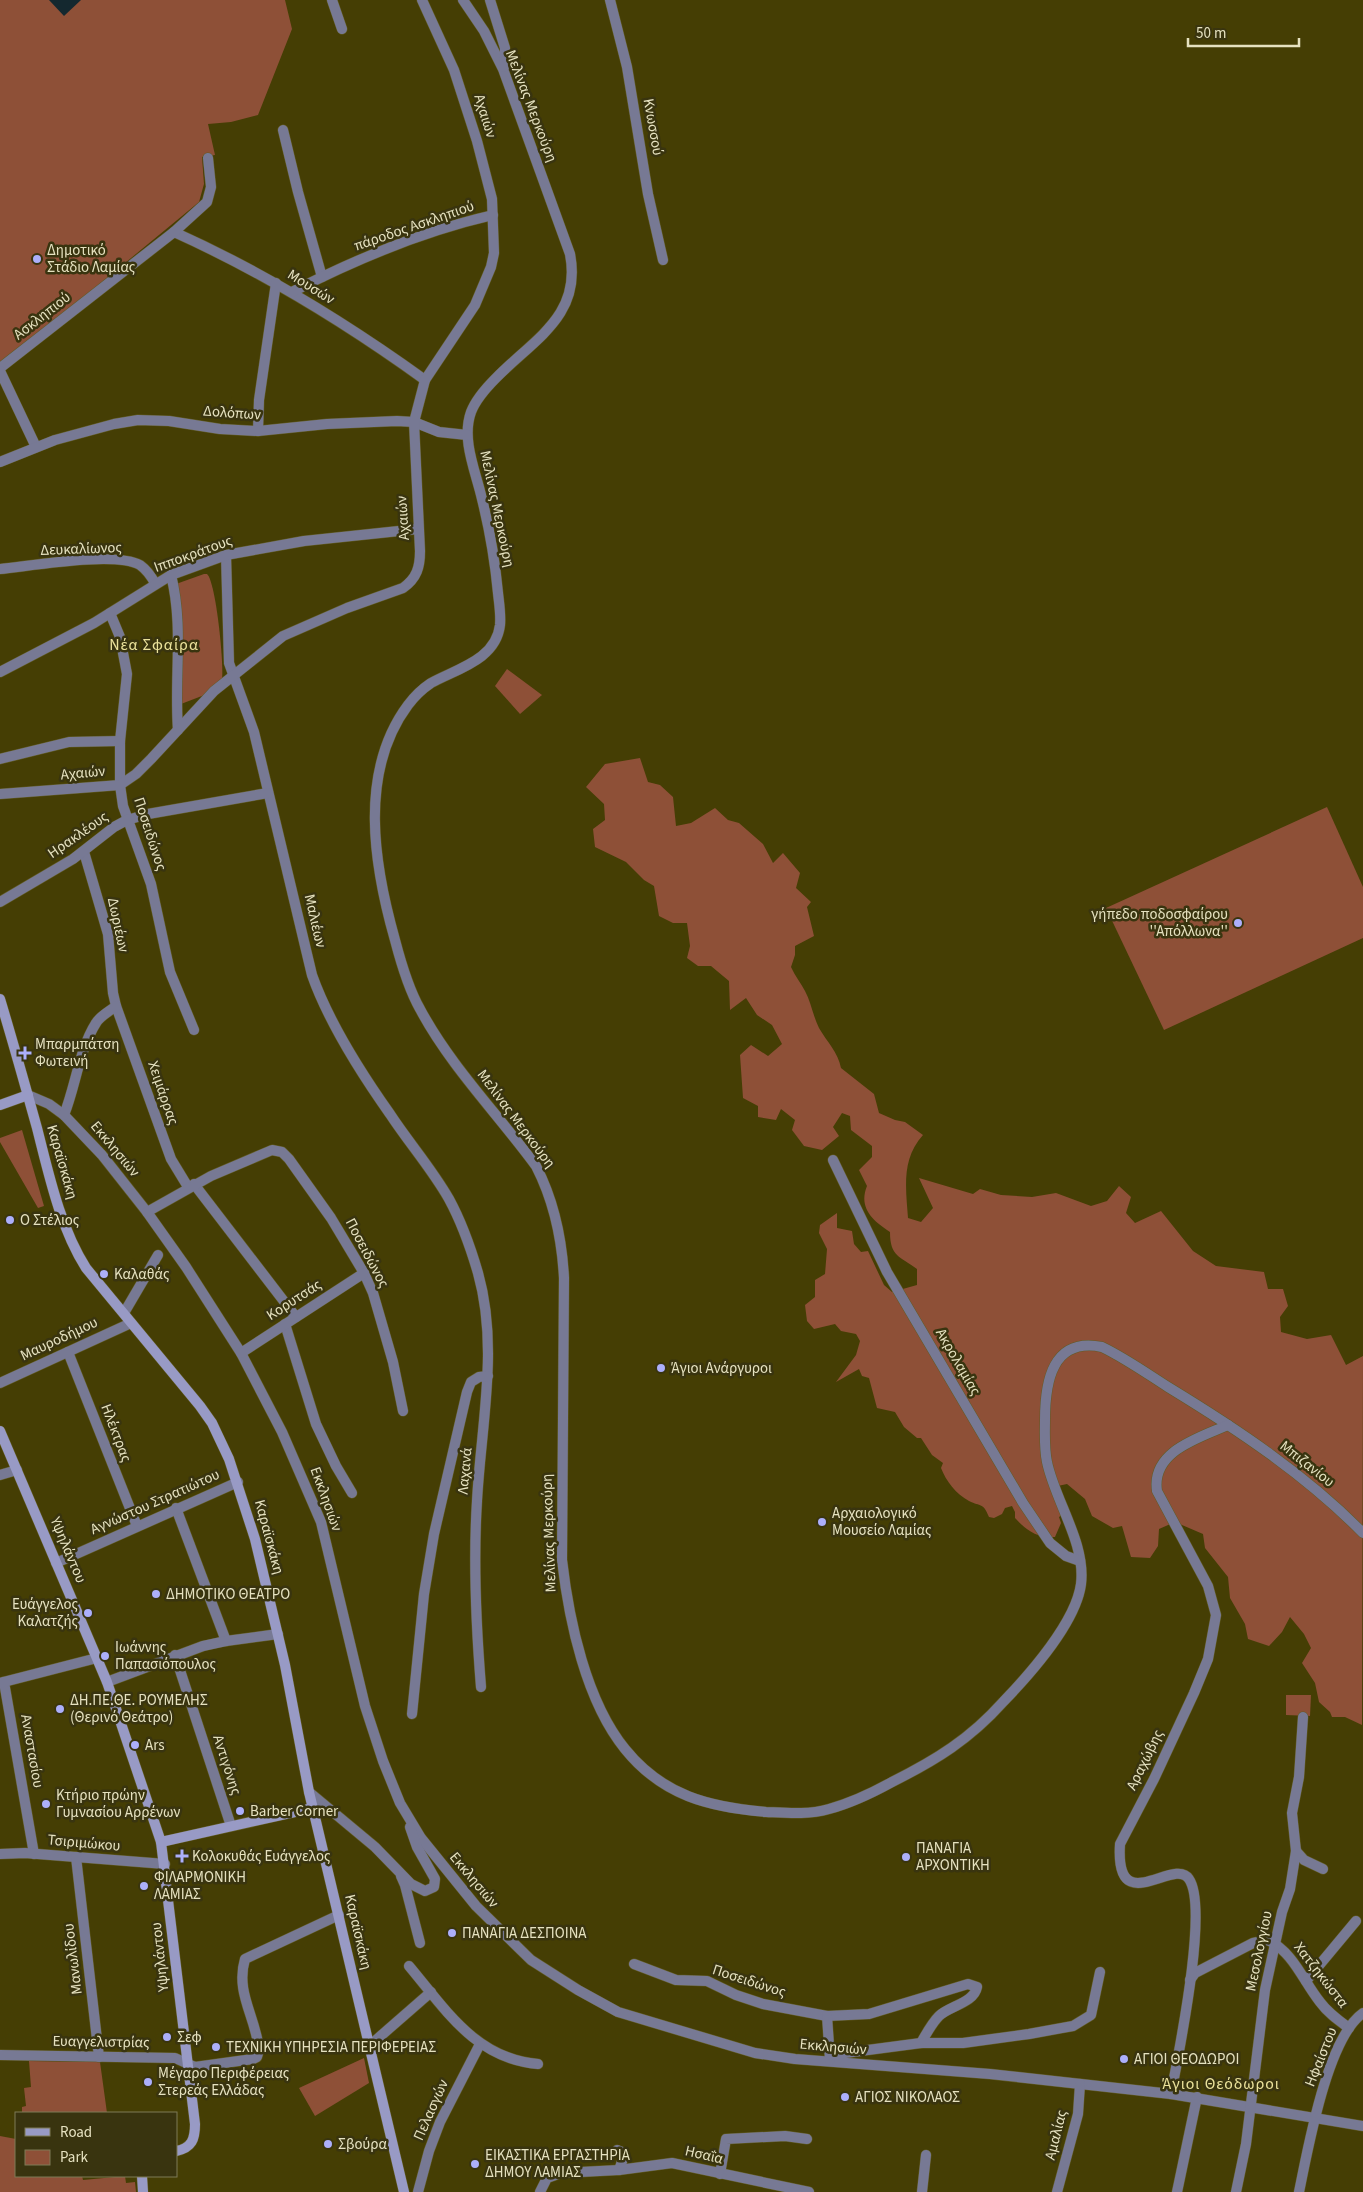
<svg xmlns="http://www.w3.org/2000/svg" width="1363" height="2192" viewBox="0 0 1363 2192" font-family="'Source Sans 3',sans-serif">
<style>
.green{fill:#8e5037}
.water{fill:#14282f}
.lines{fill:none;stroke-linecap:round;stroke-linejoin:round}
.street-casing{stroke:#625c26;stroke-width:11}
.secondary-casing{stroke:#625c26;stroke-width:11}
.street{stroke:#777994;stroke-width:10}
.secondary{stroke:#989ac5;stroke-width:10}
.poi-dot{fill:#acaffb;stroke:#39340f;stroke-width:2}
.labels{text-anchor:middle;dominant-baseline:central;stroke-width:5;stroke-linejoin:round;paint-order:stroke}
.street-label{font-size:15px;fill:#e6e2c0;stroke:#39340f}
.poi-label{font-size:15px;fill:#e6e2c0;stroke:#39340f;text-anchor:start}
.neighbourhood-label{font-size:16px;letter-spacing:1px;fill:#ebe29b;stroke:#39340f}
</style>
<rect width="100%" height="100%" fill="#453e04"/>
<g class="green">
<polygon points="0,0 285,0 292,29 258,115 231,122 208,124 215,155 202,157 204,184 199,202 0,366"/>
<path d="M 204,574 L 207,574 C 216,582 224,664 222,679 L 207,694 L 181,704 L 176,584 Z"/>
<polygon points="507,669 542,695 520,714 495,686"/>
<path d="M 640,758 L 648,782 L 660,785 L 673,797 L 676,826 L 691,823 L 715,808 L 728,820 L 739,823 L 763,844 L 773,863 L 783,853 L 800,873 L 796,888 L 811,902 L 807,907 L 814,936 L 795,946 L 795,955 L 791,967 C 795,976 801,983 805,991 C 811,1002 813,1016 819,1028 C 827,1042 838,1052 841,1068 L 874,1094 L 879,1113 L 895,1120 L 905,1122 L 923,1135 C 901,1159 906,1189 908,1218 L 921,1222 L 933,1208 L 919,1178 L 973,1194 L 980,1189 L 1001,1195 L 1032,1197 L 1056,1193 L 1091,1206 L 1107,1201 L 1119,1186 L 1131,1197 L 1126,1213 L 1135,1223 L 1161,1211 L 1193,1251 L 1216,1266 L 1264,1272 L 1268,1289 L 1283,1289 L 1288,1306 L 1280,1317 L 1281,1332 L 1307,1339 L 1331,1335 L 1346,1365 L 1363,1356 L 1362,1725 L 1345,1717 L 1332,1717 L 1330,1712 L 1319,1702 L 1315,1683 L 1302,1663 L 1311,1648 L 1304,1634 L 1290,1617 L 1282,1632 L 1269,1646 L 1248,1639 L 1245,1624 L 1230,1598 L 1228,1577 L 1205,1548 L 1203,1534 L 1175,1522 L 1159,1529 L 1158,1546 L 1150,1558 L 1131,1557 L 1122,1526 L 1113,1528 L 1092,1516 L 1085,1499 L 1067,1484 L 1053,1487 L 1066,1512 L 1059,1517 L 1061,1523 L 1055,1537 C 1037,1538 1027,1531 1015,1518 L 1015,1512 L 1012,1506 L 1005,1508 L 1002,1514 L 994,1518 L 989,1517 C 983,1502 981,1507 969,1501 C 956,1494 946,1481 941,1468 L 943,1463 L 932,1455 L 921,1438 L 917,1438 L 904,1427 L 895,1412 L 877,1408 L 869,1378 L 862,1376 L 859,1369 L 836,1382 L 856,1355 L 860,1341 L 856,1334 L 841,1331 L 835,1324 L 814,1329 L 807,1321 L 805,1305 L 815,1297 L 815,1280 L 825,1274 L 827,1249 L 819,1233 L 820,1225 L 837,1213 L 837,1228 L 852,1231 L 854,1244 L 861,1252 L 868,1251 L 884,1285 L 892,1292 L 917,1285 L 917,1269 C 900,1256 890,1257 890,1232 C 873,1221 858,1208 867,1186 L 859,1170 L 872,1157 L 872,1146 L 851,1130 L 850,1116 L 842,1113 L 833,1127 L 839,1136 L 822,1150 L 804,1146 L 792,1130 L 795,1120 L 781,1109 L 776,1120 L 758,1117 L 758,1106 L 743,1098 L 740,1055 L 751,1045 L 768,1056 L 782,1044 L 772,1025 L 757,1015 L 746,998 L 730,1010 L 729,981 L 711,966 L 698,966 L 687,958 L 690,946 L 687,923 L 673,923 L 659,916 L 654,886 L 644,880 L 626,862 L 595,847 L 593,829 L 605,820 L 604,804 L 586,787 L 605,764 Z"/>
<polygon points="1327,807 1363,887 1363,938 1164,1030 1106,908"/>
<polygon points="22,1130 44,1206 38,1208 0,1142 0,1138"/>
<polygon points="1286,1695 1311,1695 1310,1716 1286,1715"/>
<polygon points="364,2058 369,2083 315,2116 299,2088"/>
<polygon points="29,2061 100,2062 107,2113 22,2113 22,2107 26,2106 24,2088 31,2087"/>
<polygon points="0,2136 16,2139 16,2176 82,2176 83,2180 125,2176 126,2183 135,2182 136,2192 0,2192"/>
</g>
<polygon class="water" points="49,0 81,0 64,16"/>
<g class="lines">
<defs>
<g id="street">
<polyline points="332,0 342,29"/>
<path d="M 463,0 L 484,31 L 503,69 L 570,254 C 582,316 534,339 496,378 C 487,387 476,399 471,412 C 461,440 476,472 482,499 C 490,531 495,561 498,593 C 499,603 501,614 500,625 C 496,660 456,669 431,683 C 422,689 414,697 408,705 C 358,772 374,866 395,940 C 401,963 408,988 420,1009 C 451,1067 498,1114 536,1166 C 554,1201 562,1239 564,1278 L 562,1560 C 569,1621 586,1701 625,1749 C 663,1796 709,1807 766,1812 C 787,1813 808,1815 829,1809 C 851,1803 872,1793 892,1782 C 936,1760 970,1739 1003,1702 C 1030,1674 1076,1622 1081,1584 C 1086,1543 1055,1501 1047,1462 C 1044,1448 1045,1433 1045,1420 C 1045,1382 1052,1337 1102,1347 C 1125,1358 1146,1373 1168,1387 C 1237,1429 1306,1475 1363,1533"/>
<polyline points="490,0 505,48 504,67"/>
<polyline points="610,0 627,67 648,194 663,260"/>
<polyline points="283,130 298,192 322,277"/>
<path d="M 174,232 C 263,272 346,323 425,380"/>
<path d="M 292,292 C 356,259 423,231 493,215"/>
<polyline points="0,368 174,232 207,202 211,187 208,158"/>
<polyline points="0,371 36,447"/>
<polyline points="258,431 259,400 276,283"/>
<polyline points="0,462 55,440 114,424 138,420 169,421 220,429 258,431 327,424 397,421 414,422 439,432 467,435"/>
<path d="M 226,555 L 229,663 L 254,732 L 312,975 C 329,1023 361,1073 390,1114 C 409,1143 432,1169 449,1199 C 461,1221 471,1249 478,1273 C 499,1347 481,1425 477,1501 C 473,1563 476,1625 481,1687"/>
<path d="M 0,569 C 31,566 115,551 140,565 C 147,570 151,576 155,583"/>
<path d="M 171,575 C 184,626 174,678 178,730"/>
<polyline points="110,613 120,637 127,674 120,741 120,785 123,806 151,884 170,972 194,1030"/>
<polyline points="0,672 94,623 171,575 226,555 304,541 418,529"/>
<polyline points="0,759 69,742 120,741"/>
<path d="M 0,794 L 120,785 L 136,774 L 151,759 L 214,691 L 283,636 L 347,608 L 403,588 C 417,578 420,567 420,551 L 414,422 L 425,380 L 475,305 L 491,267 L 494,253 L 492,199 L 477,141 L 454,70 L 422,0"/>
<polyline points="84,852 108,934 113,993 116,1006 171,1159 188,1187"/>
<polyline points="0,902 73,859 114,827 127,820 148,814 268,793"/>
<polyline points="28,1095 49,1104 64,1115 102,1155 147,1212 186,1267 241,1353 282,1432 321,1522 365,1706 383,1761 400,1803 421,1838 476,1906 531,1960 578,1990 618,2012 755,2053 795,2059 990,2074 1171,2094 1363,2126"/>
<path d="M 64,1115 C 76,1085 79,1050 96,1023 C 100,1016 110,1011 116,1006"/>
<polyline points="833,1160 887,1272 1023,1503 1050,1543 1066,1556 1080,1561"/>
<polyline points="194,1184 296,1317"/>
<polyline points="147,1212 211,1176 272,1150 282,1152 289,1159 331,1218 364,1273 373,1293 393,1362 403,1411"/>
<polyline points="124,1313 158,1255"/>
<polyline points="285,1324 316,1424 336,1466 352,1493"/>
<polyline points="68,1352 137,1526"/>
<polyline points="241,1353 364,1273"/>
<polyline points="0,1383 131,1323"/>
<polyline points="0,1475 17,1470"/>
<polyline points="176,1508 226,1641"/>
<polyline points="56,1563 238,1482"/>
<polyline points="175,1655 231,1826"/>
<polyline points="4,1682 34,1854"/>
<polyline points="107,1682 203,1646 226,1641 278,1634"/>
<polyline points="0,1683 97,1658"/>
<polyline points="412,1714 424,1594 434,1534 467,1392 471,1382 479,1377 488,1376"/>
<polyline points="309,1792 375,1847 411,1884 425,1891 434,1887 435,1879 417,1847 410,1827"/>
<polyline points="1296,1851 1304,1860 1323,1869"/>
<polyline points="0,1854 25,1853 165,1864"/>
<polyline points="76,1857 99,2057"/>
<polyline points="401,1876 405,1885 420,1943"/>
<path d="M 634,1964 L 676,1980 L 707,1981 L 736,1995 L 763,2004 L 827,2016 L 869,2014 L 968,1984 L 977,1987 C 974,2003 949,2006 939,2016 C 932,2023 926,2034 921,2043"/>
<path d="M 409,1966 C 446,2010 476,2059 538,2064"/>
<path d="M 1190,1980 L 1195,1973 L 1253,1943 L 1268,1940 C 1294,1953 1303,1981 1320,2002 C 1328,2013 1338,2020 1349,2028"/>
<polyline points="1306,1981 1356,1921"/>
<polyline points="827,2016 830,2060"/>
<polyline points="368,2047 431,1992"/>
<path d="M 0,2055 L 175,2058 L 195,2067 L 253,2059 L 257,2057 L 259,2050 C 256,2017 235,1993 245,1959 L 339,1915"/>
<polyline points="830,2055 921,2043 963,2043 1029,2034 1073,2026 1091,2015 1100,1972"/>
<path d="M 1171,2094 C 1178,2056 1209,1908 1189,1879 C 1174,1856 1115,1921 1120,1844 L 1154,1779 L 1194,1693 L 1208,1659 L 1216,1615 L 1208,1586 L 1157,1491 C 1151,1451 1199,1438 1228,1425"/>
<polyline points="617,2150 622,2152 624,2156 619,2170"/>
<polyline points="720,2174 726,2139 785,2136 807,2139"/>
<polyline points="418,2192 429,2151 440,2122 480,2044"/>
<polyline points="540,2192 547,2178 561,2173 619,2170 672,2163 809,2192"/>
<polyline points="922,2192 926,2155"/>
<polyline points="1057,2192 1078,2114 1080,2084"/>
<polyline points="1177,2192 1197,2097"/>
<polyline points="1236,2192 1246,2144 1265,1990 1282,1912 1290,1889 1296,1851 1292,1813 1299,1777 1303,1717"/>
<path d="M 1299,2192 C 1308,2149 1327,2038 1363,2013"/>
</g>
<g id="secondary">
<path d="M 0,999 C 13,1042 25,1085 37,1128 C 49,1175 60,1227 86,1268 L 200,1406 L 212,1423 L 229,1459 L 255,1539 L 285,1665 L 309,1792 L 404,2192"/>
<polyline points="0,1105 28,1095"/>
<path d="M 0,1431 L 107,1682 L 161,1842 L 195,2124 C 195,2139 192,2148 176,2151"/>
<polyline points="161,1842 313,1808"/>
<polyline points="142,2176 143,2192"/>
</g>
</defs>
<use href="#street" class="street-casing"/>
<use href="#secondary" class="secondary-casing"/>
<use href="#street" class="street"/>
<use href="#secondary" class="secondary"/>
</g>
<g class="poi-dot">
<circle cx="37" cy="259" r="5"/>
<circle cx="1238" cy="923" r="5"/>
<path d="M22.5 1045.5h5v5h5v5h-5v5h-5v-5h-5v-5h5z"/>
<circle cx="10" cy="1220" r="5"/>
<circle cx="104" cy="1274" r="5"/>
<circle cx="661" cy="1368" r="5"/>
<circle cx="822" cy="1522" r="5"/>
<circle cx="156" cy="1594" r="5"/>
<circle cx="88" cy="1613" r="5"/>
<circle cx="105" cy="1656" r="5"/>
<circle cx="60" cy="1709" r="5"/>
<circle cx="135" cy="1745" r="5"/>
<circle cx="46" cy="1804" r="5"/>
<circle cx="240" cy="1811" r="5"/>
<path d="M179.5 1848.5h5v5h5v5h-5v5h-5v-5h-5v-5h5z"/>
<circle cx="906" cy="1857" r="5"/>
<circle cx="144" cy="1886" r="5"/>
<circle cx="452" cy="1933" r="5"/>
<circle cx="167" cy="2037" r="5"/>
<circle cx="216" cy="2047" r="5"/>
<circle cx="1124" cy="2059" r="5"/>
<circle cx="148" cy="2082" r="5"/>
<circle cx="845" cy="2097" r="5"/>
<circle cx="328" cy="2144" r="5"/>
<circle cx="475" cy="2164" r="5"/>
</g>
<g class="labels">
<g class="street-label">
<text transform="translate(531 106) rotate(69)">Μελίνας Μερκούρη</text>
<text transform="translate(485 116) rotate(73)">Αχαιών</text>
<text transform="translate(653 127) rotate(80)">Κνωσσού</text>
<text transform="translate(414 226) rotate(-19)">πάροδος Ασκληπιού</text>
<text transform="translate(311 287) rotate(32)">Μουσών</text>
<text transform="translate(42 316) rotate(-38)">Ασκληπιού</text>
<text transform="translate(232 413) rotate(4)">Δολόπων</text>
<text transform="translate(497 509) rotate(78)">Μελίνας Μερκούρη</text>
<text transform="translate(403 518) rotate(-94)">Αχαιών</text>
<text transform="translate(81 549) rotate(-2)">Δευκαλίωνος</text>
<text transform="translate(193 554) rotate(-20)">Ιπποκράτους</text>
<text transform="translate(83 773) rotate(-5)">Αχαιών</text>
<text transform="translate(150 834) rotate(72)">Ποσειδώνος</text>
<text transform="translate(78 835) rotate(-35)">Ηρακλέους</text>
<text transform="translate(315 921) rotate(77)">Μαλιέων</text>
<text transform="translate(118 925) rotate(78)">Δωριέων</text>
<text transform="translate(163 1093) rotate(71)">Χειμάρρας</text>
<text transform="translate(516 1119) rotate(53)">Μελίνας Μερκούρη</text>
<text transform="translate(115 1149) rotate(50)">Εκκλησιών</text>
<text transform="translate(62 1162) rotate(74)">Καραϊσκάκη</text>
<text transform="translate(367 1253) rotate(62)">Ποσειδώνος</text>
<text transform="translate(294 1300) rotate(-33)">Κορυτσάς</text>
<text transform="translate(59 1339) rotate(-25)">Μαυροδήμου</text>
<text transform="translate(958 1362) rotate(60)">Ακρολαμίας</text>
<text transform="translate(116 1433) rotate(69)">Ηλέκτρας</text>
<text transform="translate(1307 1464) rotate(38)">Μπιζανίου</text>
<text transform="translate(465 1471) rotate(-85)">Λαχανά</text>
<text transform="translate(326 1499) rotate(70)">Εκκλησιών</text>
<text transform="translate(155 1502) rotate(-24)">Αγνώστου Στρατιώτου</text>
<text transform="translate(549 1533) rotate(-92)">Μελίνας Μερκούρη</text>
<text transform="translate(269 1537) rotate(75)">Καραϊσκάκη</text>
<text transform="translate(68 1550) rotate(67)">Υψηλάντου</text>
<text transform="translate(32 1751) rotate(80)">Αναστασίου</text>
<text transform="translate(1145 1760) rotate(-64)">Αραχώβης</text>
<text transform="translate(227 1765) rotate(72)">Αντιγόνης</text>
<text transform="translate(84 1843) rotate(5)">Τσιριμώκου</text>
<text transform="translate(474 1880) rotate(50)">Εκκλησιών</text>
<text transform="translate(358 1932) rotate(77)">Καραϊσκάκη</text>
<text transform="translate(1259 1951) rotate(-78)">Μεσολογγίου</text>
<text transform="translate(160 1957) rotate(-96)">Υψηλάντου</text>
<text transform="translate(73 1959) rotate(-97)">Μανωλίδου</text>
<text transform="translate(1321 1975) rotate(52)">Χατζηκώστα</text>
<text transform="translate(749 1981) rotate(18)">Ποσειδώνος</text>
<text transform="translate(101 2042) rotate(1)">Ευαγγελιστρίας</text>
<text transform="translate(833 2047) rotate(5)">Εκκλησιών</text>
<text transform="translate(1321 2057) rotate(-68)">Ηφαίστου</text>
<text transform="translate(431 2110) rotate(-66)">Πελασγών</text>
<text transform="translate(1056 2135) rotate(-76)">Αμαλίας</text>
<text transform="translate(704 2155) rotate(13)">Ησαΐα</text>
</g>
<g class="poi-label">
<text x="47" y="250">Δημοτικό<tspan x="47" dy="17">Στάδιο Λαμίας</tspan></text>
<text x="1228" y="914" text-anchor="end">γήπεδο ποδοσφαίρου<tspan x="1228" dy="17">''Απόλλωνα''</tspan></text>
<text x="35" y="1044">Μπαρμπάτση<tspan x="35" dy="17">Φωτεινή</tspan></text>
<text x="20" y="1220">Ο Στέλιος</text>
<text x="114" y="1274">Καλαθάς</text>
<text x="671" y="1368">Άγιοι Ανάργυροι</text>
<text x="832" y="1513">Αρχαιολογικό<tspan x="832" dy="17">Μουσείο Λαμίας</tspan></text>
<text x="166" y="1594">ΔΗΜΟΤΙΚΟ ΘΕΑΤΡΟ</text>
<text x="78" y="1604" text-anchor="end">Ευάγγελος<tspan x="78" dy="17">Καλατζής</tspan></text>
<text x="115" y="1647">Ιωάννης<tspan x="115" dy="17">Παπασιόπουλος</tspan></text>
<text x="70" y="1700">ΔΗ.ΠΕ.ΘΕ. ΡΟΥΜΕΛΗΣ<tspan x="70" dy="17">(Θερινό Θεάτρο)</tspan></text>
<text x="145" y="1745">Ars</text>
<text x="56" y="1795">Κτήριο πρώην<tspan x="56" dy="17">Γυμνασίου Αρρένων</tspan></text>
<text x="250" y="1811">Barber Corner</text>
<text x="916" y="1848">ΠΑΝΑΓΙΑ<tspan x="916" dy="17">ΑΡΧΟΝΤΙΚΗ</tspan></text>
<text x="192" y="1856">Κολοκυθάς Ευάγγελος</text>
<text x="154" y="1877">ΦΙΛΑΡΜΟΝΙΚΗ<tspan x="154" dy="17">ΛΑΜΙΑΣ</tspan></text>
<text x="462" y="1933">ΠΑΝΑΓΙΑ ΔΕΣΠΟΙΝΑ</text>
<text x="177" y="2037">Σεφ</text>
<text x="226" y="2047">ΤΕΧΝΙΚΗ ΥΠΗΡΕΣΙΑ ΠΕΡΙΦΕΡΕΙΑΣ</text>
<text x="1134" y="2059">ΑΓΙΟΙ ΘΕΟΔΩΡΟΙ</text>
<text x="158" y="2073">Μέγαρο Περιφέρειας<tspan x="158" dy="17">Στερεάς Ελλάδας</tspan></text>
<text x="855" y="2097">ΑΓΙΟΣ ΝΙΚΟΛΑΟΣ</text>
<text x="338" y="2144">Σβούρα</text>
<text x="485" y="2155">ΕΙΚΑΣΤΙΚΑ ΕΡΓΑΣΤΗΡΙΑ<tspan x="485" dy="17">ΔΗΜΟΥ ΛΑΜΙΑΣ</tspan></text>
</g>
<g class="neighbourhood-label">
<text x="154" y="645">Νέα Σφαίρα</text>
<text x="1221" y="2084">Άγιοι Θεόδωροι</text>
</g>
</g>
<rect x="15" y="2112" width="162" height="65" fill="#39340f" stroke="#7e7a56"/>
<rect x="25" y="2128" width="25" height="8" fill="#989ac5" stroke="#7e7a56"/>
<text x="60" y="2137" font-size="15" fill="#e6e2c0">Road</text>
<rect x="25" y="2150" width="25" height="15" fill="#8e5037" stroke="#7e7a56"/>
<text x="60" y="2162" font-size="15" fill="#e6e2c0">Park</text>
<path d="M1188 38v8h111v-8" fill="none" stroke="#e6e2c0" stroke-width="2.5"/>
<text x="1196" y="38" font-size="15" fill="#e6e2c0" stroke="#39340f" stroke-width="4" paint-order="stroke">50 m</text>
</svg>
